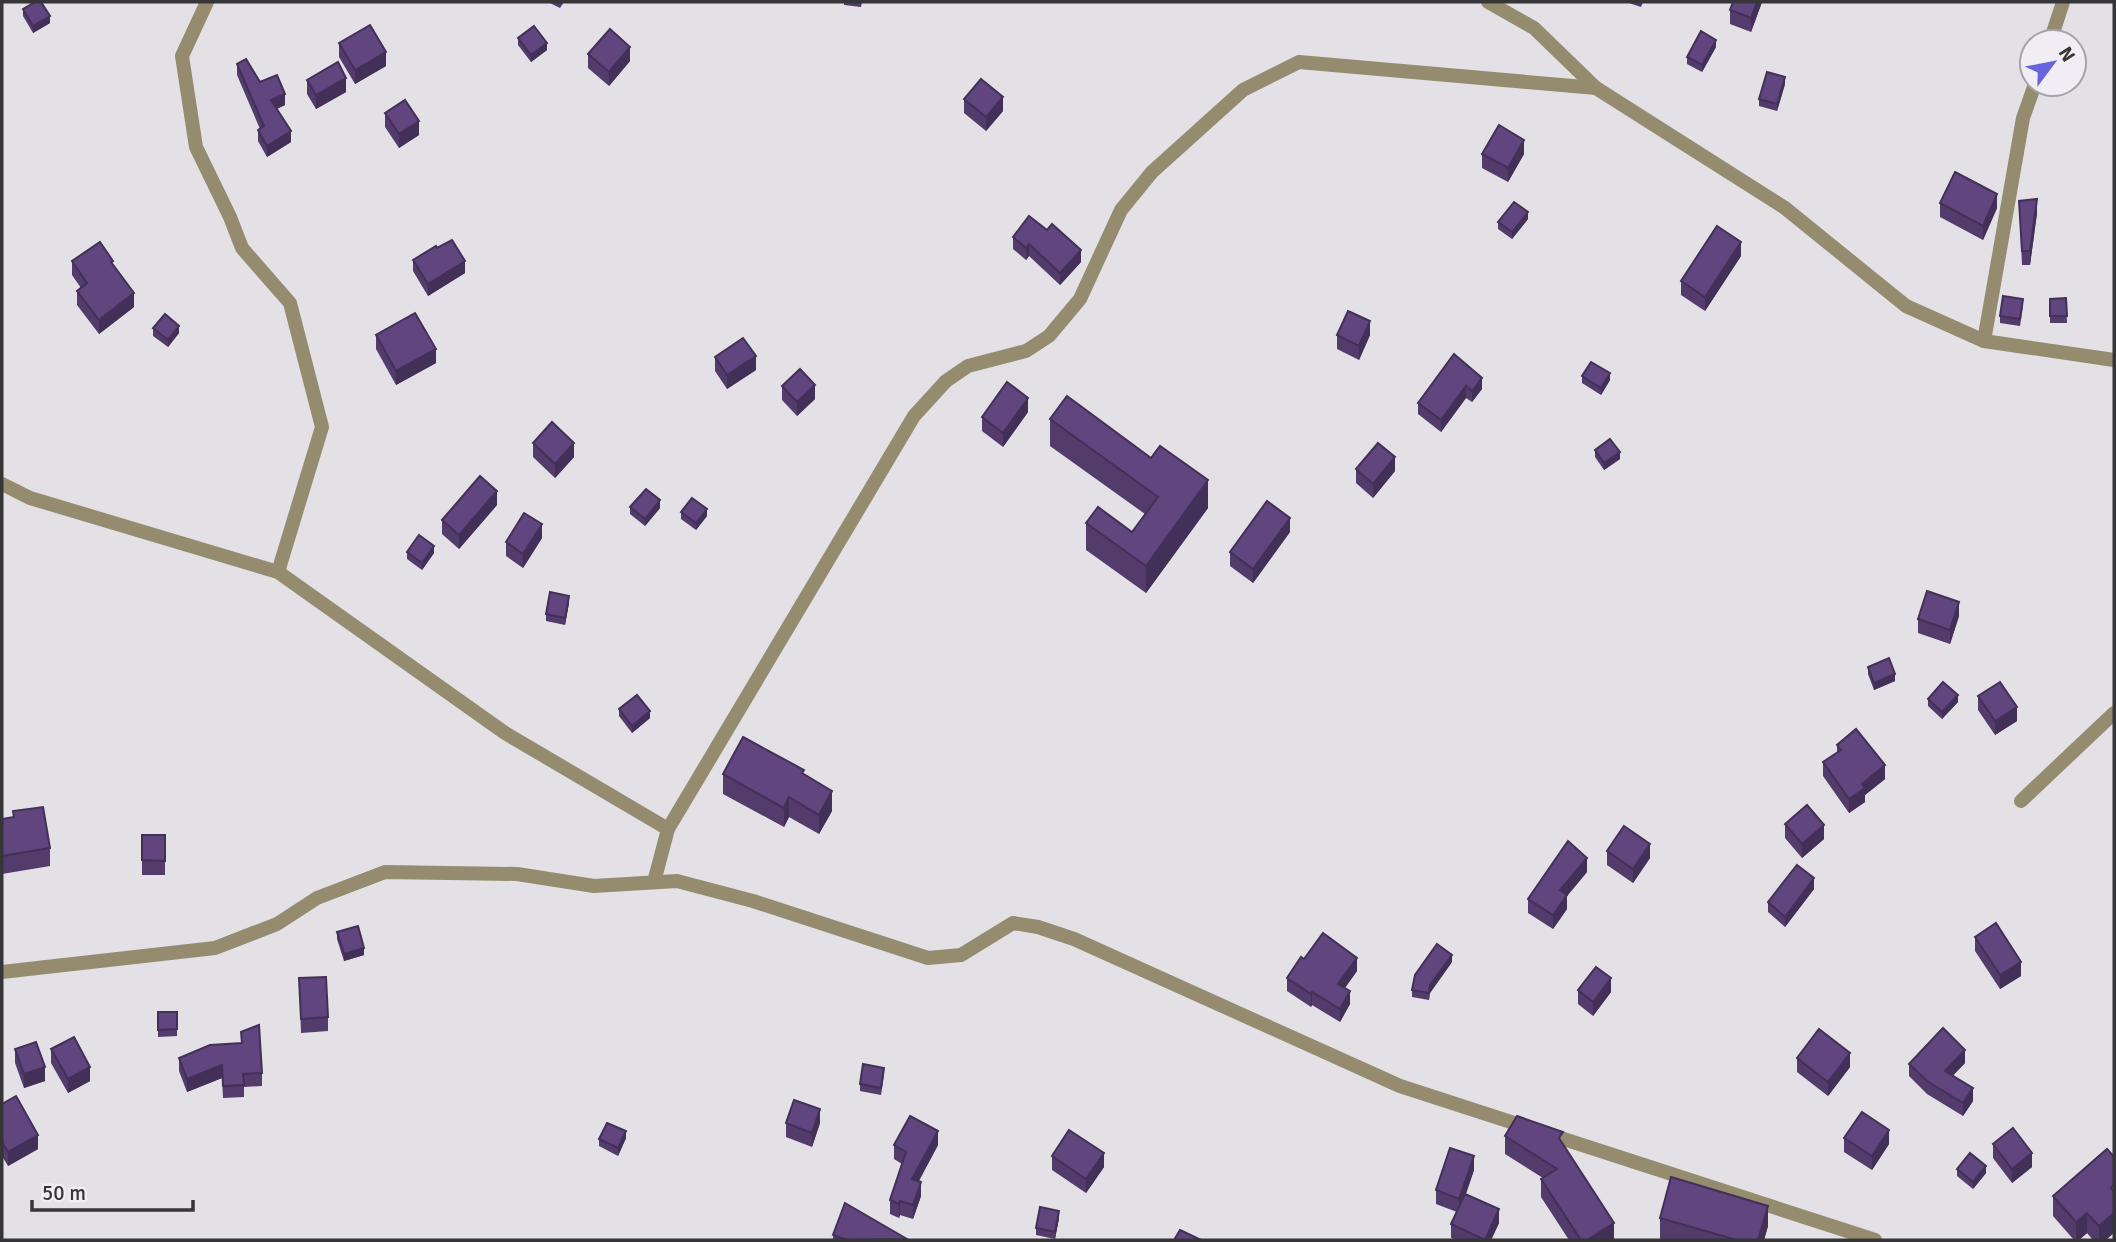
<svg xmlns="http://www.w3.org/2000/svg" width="2116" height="1242" viewBox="0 0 2116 1242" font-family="Signika,sans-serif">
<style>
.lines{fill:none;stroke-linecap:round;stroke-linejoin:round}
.street{stroke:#958c6f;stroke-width:14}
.wall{fill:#533b6c}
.shaded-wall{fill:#433058}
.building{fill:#60457e;stroke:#433058;stroke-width:2}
</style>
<rect width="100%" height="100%" fill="#e3e0e6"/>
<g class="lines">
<g class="street">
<polyline points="207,2 182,56 196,147 230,217 242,248 290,303 322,427 278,572"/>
<polyline points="1488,2 1534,28 1596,88"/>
<polyline points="2050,42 2063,2"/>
<polyline points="1984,341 2023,118 2035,84"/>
<polyline points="2,484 30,498 278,572 505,733 668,829"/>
<polyline points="2021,801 2114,713"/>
<polyline points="654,882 668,829 914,416 946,381 968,366 1026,351 1049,336 1080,299 1121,210 1152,172 1243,90 1299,62 1596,88 1785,208 1906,306 1984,341 2114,360"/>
<polyline points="2,972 215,948 277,924 317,898 385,872 517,874 594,886 677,881 753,901 928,958 961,955 1013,923 1038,927 1074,939 1400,1086 1875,1240"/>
</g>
</g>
<g class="wall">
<polygon points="548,2 564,2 560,8"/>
<polygon points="844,2 862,2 861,7 844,5"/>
<polygon points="1626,2 1643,2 1641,7"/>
<polygon points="1733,2 1762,2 1751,32 1730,24 1730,10"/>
<polygon points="23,9 50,23 33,33 23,16"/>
<polygon points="518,38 547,50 531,62 518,45"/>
<polygon points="339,43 386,66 355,84 339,57"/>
<polygon points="1716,47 1702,72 1687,64 1687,57"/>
<polygon points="588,54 630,61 609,86 588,68"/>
<polygon points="237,64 260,82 285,105 277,109 291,142 267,157 258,141 258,130 260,129 237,75"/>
<polygon points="307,80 346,92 316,109 307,94"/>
<polygon points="1785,84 1777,111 1759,106 1759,99"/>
<polygon points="964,99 1003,111 986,131 964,113"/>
<polygon points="385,113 419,135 399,148 385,127"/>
<polygon points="1482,154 1524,154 1508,182 1482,168"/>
<polygon points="2019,201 2037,213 2030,265 2022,265"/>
<polygon points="1940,203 1997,208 1983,240 1940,217"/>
<polygon points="1528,219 1512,239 1498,229 1498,222"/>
<polygon points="1013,237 1081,262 1060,285 1029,256 1026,260 1013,249"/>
<polygon points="437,248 465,273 428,296 413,271 413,260"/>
<polygon points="1741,256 1705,311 1681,295 1681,281"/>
<polygon points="72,261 113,265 134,307 99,334 77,305 77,291 81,288 72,275"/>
<polygon points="2066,298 2067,323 2050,323 2050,299"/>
<polygon points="2023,306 2020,326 2000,323 2000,316"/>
<polygon points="153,328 179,333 168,347 153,336"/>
<polygon points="376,335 436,363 396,385 376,349"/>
<polygon points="1337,335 1370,335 1359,360 1337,349"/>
<polygon points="1454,354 1482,389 1472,402 1466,398 1441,432 1418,414 1418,403"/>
<polygon points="715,357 756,370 727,389 715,371"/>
<polygon points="1582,376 1610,380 1601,395 1582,383"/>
<polygon points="782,386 815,399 797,416 782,400"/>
<polygon points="1028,412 1003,447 982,431 982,417"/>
<polygon points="1050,419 1208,508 1146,593 1086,550 1086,523 1132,532 1145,514 1050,446"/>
<polygon points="533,443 574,457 555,478 533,457"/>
<polygon points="1595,450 1620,459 1604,470 1595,457"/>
<polygon points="1356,469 1395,471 1373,498 1356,483"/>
<polygon points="497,505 459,549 442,534 442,520"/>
<polygon points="630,507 660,508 645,526 630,514"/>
<polygon points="681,512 707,516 696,530 681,519"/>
<polygon points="1290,532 1253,583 1230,566 1230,552"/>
<polygon points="542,538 523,568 506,556 506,542"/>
<polygon points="407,552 434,553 422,570 407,559"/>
<polygon points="569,603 565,625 546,621 546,614"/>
<polygon points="1959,616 1950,644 1918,633 1918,619"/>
<polygon points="1868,667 1895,681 1874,690 1868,674"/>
<polygon points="1978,696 2017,721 1995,735 1978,710"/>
<polygon points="1928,699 1958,702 1942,719 1928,706"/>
<polygon points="619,709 650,718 632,733 619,716"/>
<polygon points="1837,745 1885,779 1865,795 1865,802 1849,813 1823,776 1823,762 1837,753"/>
<polygon points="723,774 804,774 832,811 819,834 789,817 784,827 723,794"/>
<polygon points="13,811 50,848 50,866 2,874 2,819 13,817"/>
<polygon points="1785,824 1824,839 1802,858 1785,838"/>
<rect x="142" y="835" width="23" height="40"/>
<polygon points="1607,851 1650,858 1633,883 1607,865"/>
<polygon points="1587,872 1567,896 1567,909 1553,929 1528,913 1528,899"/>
<polygon points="1814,889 1785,927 1768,912 1768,902"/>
<polygon points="337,932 364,955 344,961 337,939"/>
<polygon points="1975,937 2021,976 2000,989 1975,951"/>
<polygon points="1304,959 1357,971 1345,988 1350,1004 1340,1022 1312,1005 1311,1007 1287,991 1287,978"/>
<polygon points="1452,962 1430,993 1429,1000 1412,997 1412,990"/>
<polygon points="299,978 328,1017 328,1031 301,1033"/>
<polygon points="1578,990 1611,992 1593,1016 1578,1004"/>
<polygon points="158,1012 177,1012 177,1036 158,1037"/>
<polygon points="241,1032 262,1073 262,1086 244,1087 244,1097 223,1098 222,1078 187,1092 179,1071 179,1058 241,1043"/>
<polygon points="15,1049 45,1081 24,1088 15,1063"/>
<polygon points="51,1049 90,1081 68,1093 51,1063"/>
<polygon points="1797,1058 1850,1067 1828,1096 1797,1072"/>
<polygon points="1965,1063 1952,1076 1973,1101 1963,1116 1927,1094 1909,1076 1909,1064"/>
<polygon points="884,1075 881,1095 860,1091 860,1084"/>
<polygon points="2,1104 38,1149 8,1166 2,1156"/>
<polygon points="786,1123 820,1123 812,1147 786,1137"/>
<polygon points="1505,1136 1563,1144 1614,1240 1569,1240 1541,1197 1541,1179 1543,1178 1505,1154"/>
<polygon points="626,1138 618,1156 599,1146 599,1139"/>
<polygon points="1844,1138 1889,1144 1872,1170 1844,1152"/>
<polygon points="1993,1144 2032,1167 2012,1183 1993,1158"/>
<polygon points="894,1145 938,1145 919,1181 921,1196 913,1219 900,1215 899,1218 890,1214 890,1200 902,1164 894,1159"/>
<polygon points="2107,1149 2106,1240 2093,1240 2087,1233 2079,1240 2074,1240 2053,1216 2053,1196"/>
<polygon points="1052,1156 1104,1167 1086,1193 1052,1170"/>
<polygon points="1957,1169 1986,1173 1973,1189 1957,1176"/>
<polygon points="1474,1170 1466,1194 1499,1223 1491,1240 1457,1240 1451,1238 1451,1224 1457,1212 1436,1204 1436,1190"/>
<polygon points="1059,1218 1055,1239 1036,1235 1036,1228"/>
<polygon points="1660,1218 1768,1226 1764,1240 1666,1240 1660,1239"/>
<polygon points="833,1235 907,1240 833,1240"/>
</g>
<g class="shaded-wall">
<polygon points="1757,2 1762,2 1751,32 1751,18"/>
<polygon points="50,16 50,23 33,33 33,26"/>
<polygon points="1716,40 1716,47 1702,72 1702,65"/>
<polygon points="547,43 547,50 531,62 531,55"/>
<polygon points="630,47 630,61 609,86 609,72"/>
<polygon points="386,52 386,66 355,84 355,70"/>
<polygon points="1785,77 1785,84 1777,111 1777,104"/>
<polygon points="346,78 346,92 316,109 316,95"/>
<polygon points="285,94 285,105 271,111 271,100"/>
<polygon points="1003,97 1003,111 986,131 986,117"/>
<polygon points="419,121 419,135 399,148 399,134"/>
<polygon points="291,131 291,142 267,157 267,146"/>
<polygon points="1524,140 1524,154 1508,182 1508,168"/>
<polygon points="1997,194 1997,208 1983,240 1983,226"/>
<polygon points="2037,199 2037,213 2030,265 2030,251"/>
<polygon points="1528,212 1528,219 1512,239 1512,232"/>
<polygon points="1741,242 1741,256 1705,311 1705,297"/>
<polygon points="1029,244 1029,256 1026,260 1026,248"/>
<polygon points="1081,250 1081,262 1060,285 1060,273"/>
<polygon points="465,261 465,273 428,296 428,284"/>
<polygon points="134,293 134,307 99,334 99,320"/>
<polygon points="1370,321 1370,335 1359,360 1359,346"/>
<polygon points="179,326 179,333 168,347 168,340"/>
<polygon points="436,349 436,363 396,385 396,371"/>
<polygon points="756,356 756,370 727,389 727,375"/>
<polygon points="1610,373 1610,380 1601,395 1601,388"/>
<polygon points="1482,378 1482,389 1472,402 1472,391"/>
<polygon points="815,385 815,399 797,416 797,402"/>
<polygon points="1466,386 1466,398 1441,432 1441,420"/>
<polygon points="1028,398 1028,412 1003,447 1003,433"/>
<polygon points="574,443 574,457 555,478 555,464"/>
<polygon points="1620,452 1620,459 1604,470 1604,463"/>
<polygon points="1395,457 1395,471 1373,498 1373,484"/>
<polygon points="1208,480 1208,508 1146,593 1146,566"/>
<polygon points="497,491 497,505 459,549 459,535"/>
<polygon points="660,500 660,508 645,526 645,519"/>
<polygon points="707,509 707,516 696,530 696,523"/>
<polygon points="1290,518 1290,532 1253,583 1253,569"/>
<polygon points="542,524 542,538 523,568 523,554"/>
<polygon points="434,546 434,553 422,570 422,563"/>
<polygon points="569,596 569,603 565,625 565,618"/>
<polygon points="1959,602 1959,616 1950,644 1950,630"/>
<polygon points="1895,674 1895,681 1874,690 1874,683"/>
<polygon points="1958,695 1958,702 1942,719 1942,712"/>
<polygon points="2017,707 2017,721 1995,735 1995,721"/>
<polygon points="650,711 650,718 632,733 632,726"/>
<polygon points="1885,765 1885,779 1865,795 1865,802 1849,813 1849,799 1862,784"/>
<polygon points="832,791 832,811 819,834 819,815"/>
<polygon points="789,797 789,817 784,827 784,808"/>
<polygon points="1824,825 1824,839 1802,858 1802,844"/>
<polygon points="1650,844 1650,858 1633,883 1633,869"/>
<polygon points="1587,858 1587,872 1567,896 1567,909 1553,929 1553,915 1560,890"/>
<polygon points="1814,878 1814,889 1785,927 1785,917"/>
<polygon points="364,948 364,955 344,961 344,954"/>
<polygon points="1452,955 1452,962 1430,993 1429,1000 1430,985"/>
<polygon points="1357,958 1357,971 1338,997 1338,984"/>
<polygon points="2021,962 2021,976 2000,989 2000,975"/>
<polygon points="1611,978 1611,992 1593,1016 1593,1002"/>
<polygon points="1350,991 1350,1004 1340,1022 1340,1009"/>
<polygon points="1312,992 1312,1005 1311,1007 1311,994"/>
<polygon points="1965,1050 1965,1063 1945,1084 1945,1071"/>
<polygon points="1850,1053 1850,1067 1828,1096 1828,1082"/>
<polygon points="222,1065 222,1078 187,1092 187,1079"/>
<polygon points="45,1067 45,1081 24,1088 24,1074"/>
<polygon points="90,1067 90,1081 68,1093 68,1079"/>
<polygon points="1973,1088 1973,1101 1963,1116 1963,1103"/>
<polygon points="820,1109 820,1123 812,1147 812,1133"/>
<polygon points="1889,1130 1889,1144 1872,1170 1872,1156"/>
<polygon points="626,1131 626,1138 618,1156 618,1148"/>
<polygon points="938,1131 938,1145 912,1193 912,1179"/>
<polygon points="38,1135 38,1149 8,1166 8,1152"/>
<polygon points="1104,1153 1104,1167 1086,1193 1086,1179"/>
<polygon points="2032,1153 2032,1167 2012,1183 2012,1169"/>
<polygon points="1474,1156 1474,1170 1459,1213 1459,1199"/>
<polygon points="1986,1166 1986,1173 1973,1189 1973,1182"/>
<polygon points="921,1182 921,1196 913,1219 913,1205"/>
<polygon points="900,1201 900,1215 899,1218 899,1204"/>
<polygon points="1768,1206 1768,1226 1764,1240 1758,1240"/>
<polygon points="1499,1209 1499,1223 1491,1240 1485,1240"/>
<polygon points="1059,1211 1059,1218 1055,1239 1055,1232"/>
<polygon points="2087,1213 2087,1233 2079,1240 2076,1240 2076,1222"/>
<polygon points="2114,1213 2114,1233 2106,1240 2099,1240 2099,1226"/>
<polygon points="1614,1223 1614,1240 1587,1240"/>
</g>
<g class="building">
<polygon points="35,2 41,2 50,16 33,26 23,9"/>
<polygon points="1733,2 1757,2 1751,18 1730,10"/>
<polygon points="370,25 386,52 355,70 339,43"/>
<polygon points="534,26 547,43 531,55 518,38"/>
<polygon points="610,29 630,47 609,72 588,54"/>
<polygon points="1701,31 1716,40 1702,65 1687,57"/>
<polygon points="246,59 260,82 277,75 285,94 271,100 291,131 267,146 258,130 264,126 237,64"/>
<polygon points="338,62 346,78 316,95 307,80"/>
<polygon points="1767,72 1785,77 1777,104 1759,99"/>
<polygon points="981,79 1003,97 986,117 964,99"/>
<polygon points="405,100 419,121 399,134 385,113"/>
<polygon points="1499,125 1524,140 1508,168 1482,154"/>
<polygon points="1955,172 1997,194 1983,226 1940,203"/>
<polygon points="2037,199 2030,251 2022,251 2019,201"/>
<polygon points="1514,202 1528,212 1512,232 1498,222"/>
<polygon points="1029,216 1047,230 1052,224 1081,250 1060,273 1029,244 1026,248 1013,237"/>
<polygon points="1717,226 1741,242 1705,297 1681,281"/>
<polygon points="452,240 465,261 428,284 413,260 436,246 437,248"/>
<polygon points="100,242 113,261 111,262 134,293 99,320 77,291 87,283 72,261"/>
<polygon points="2003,296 2023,299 2020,319 2000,316"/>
<polygon points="2066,298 2067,316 2050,316 2050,299"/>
<polygon points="1348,311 1370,321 1359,346 1337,335"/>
<polygon points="415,313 436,349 396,371 376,335"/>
<polygon points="165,314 179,326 168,340 153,328"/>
<polygon points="743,338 756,356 727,375 715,357"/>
<polygon points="1454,354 1482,378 1472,391 1466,386 1441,420 1418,403"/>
<polygon points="1591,362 1610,373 1601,388 1582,376"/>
<polygon points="800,369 815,385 797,402 782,386"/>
<polygon points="1007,382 1028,398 1003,433 982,417"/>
<polygon points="1067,396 1151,458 1160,446 1208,480 1146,566 1086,523 1098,507 1132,532 1158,497 1050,419"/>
<polygon points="552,422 574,443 555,464 533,443"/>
<polygon points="1610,439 1620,452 1604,463 1595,450"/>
<polygon points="1378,443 1395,457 1373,484 1356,469"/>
<polygon points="480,476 497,491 459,535 442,520"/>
<polygon points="646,489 660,500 645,519 630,507"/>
<polygon points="692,498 707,509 696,523 681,512"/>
<polygon points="1267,501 1290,518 1253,569 1230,552"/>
<polygon points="524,513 542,524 523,554 506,542"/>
<polygon points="419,535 434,546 422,563 407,552"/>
<polygon points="1927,591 1959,602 1950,630 1918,619"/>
<polygon points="550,592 569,596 565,618 546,614"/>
<polygon points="1889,658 1895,674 1874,683 1868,667"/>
<polygon points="1943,682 1958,695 1942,712 1928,699"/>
<polygon points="2000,682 2017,707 1995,721 1978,696"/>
<polygon points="637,695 650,711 632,726 619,709"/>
<polygon points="1856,729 1885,765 1862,784 1865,788 1849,799 1823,762 1841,750 1837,745"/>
<polygon points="743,737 804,770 802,773 832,791 819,815 789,797 784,808 723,774"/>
<polygon points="1807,805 1824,825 1802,844 1785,824"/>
<polygon points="43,807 50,848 2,856 2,819 14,817 13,811"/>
<polygon points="1624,826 1650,844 1633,869 1607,851"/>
<polygon points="142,835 165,835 165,861 142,860"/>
<polygon points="1568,841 1587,858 1560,890 1567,895 1553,915 1528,899"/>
<polygon points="1797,865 1814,878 1785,917 1768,902"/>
<polygon points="1996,923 2021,962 2000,975 1975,937"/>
<polygon points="358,926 364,948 344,954 337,932"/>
<polygon points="1323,933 1357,958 1338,984 1350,991 1340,1009 1312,992 1311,994 1287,978 1301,957 1304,959"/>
<polygon points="1437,944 1452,955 1430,985 1429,993 1412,990 1415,975"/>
<polygon points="1596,967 1611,978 1593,1002 1578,990"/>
<polygon points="326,977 328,1017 301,1019 299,978"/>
<polygon points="158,1012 177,1012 177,1029 158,1030"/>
<polygon points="259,1025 262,1073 243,1074 244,1085 223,1086 222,1065 187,1079 179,1058 210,1045 242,1043 241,1032"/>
<polygon points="1943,1028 1965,1050 1945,1071 1973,1088 1963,1103 1927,1081 1909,1064"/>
<polygon points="1819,1029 1850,1053 1828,1082 1797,1058"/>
<polygon points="74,1037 90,1067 68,1079 51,1049"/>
<polygon points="36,1042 45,1067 24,1074 15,1049"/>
<polygon points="863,1064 884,1068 881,1088 860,1084"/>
<polygon points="16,1096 38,1135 8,1152 2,1142 2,1104"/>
<polygon points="794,1100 820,1109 812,1133 786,1123"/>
<polygon points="1862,1112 1889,1130 1872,1156 1844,1138"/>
<polygon points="910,1116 938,1131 912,1179 921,1182 913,1205 900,1201 899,1204 890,1200 906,1152 894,1145"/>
<polygon points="1517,1116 1563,1132 1559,1138 1614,1223 1587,1240 1581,1240 1541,1179 1557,1169 1505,1136"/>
<polygon points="607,1123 626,1131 618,1148 599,1139"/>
<polygon points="2013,1128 2032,1153 2012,1169 1993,1144"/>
<polygon points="1069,1130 1104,1153 1086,1179 1052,1156"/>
<polygon points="1450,1148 1474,1156 1459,1199 1436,1190"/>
<polygon points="2107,1149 2114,1157 2114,1185 2111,1188 2114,1192 2114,1213 2099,1226 2087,1213 2076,1222 2053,1196"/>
<polygon points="1970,1153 1986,1166 1973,1182 1957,1169"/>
<polygon points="1671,1177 1768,1206 1758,1240 1737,1240 1660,1218"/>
<polygon points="1465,1194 1499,1209 1485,1240 1451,1224"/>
<polygon points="845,1203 907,1239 848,1240 833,1235"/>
<polygon points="1040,1207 1059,1211 1055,1232 1036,1228"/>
<polygon points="1180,1230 1201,1240 1174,1240"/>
</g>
<rect width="2116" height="1242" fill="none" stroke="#363537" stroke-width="7"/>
<g transform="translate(2053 63) rotate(58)"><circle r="33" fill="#f0eef4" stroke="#a6a4a8" stroke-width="2"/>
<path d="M0-5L12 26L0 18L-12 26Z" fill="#6864de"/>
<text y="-10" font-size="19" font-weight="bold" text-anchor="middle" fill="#363537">N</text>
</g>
<path d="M32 1200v10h161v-10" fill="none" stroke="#363537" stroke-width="3.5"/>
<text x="42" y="1200" font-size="21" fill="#363537" stroke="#f0eef4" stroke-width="5" paint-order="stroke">50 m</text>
</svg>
